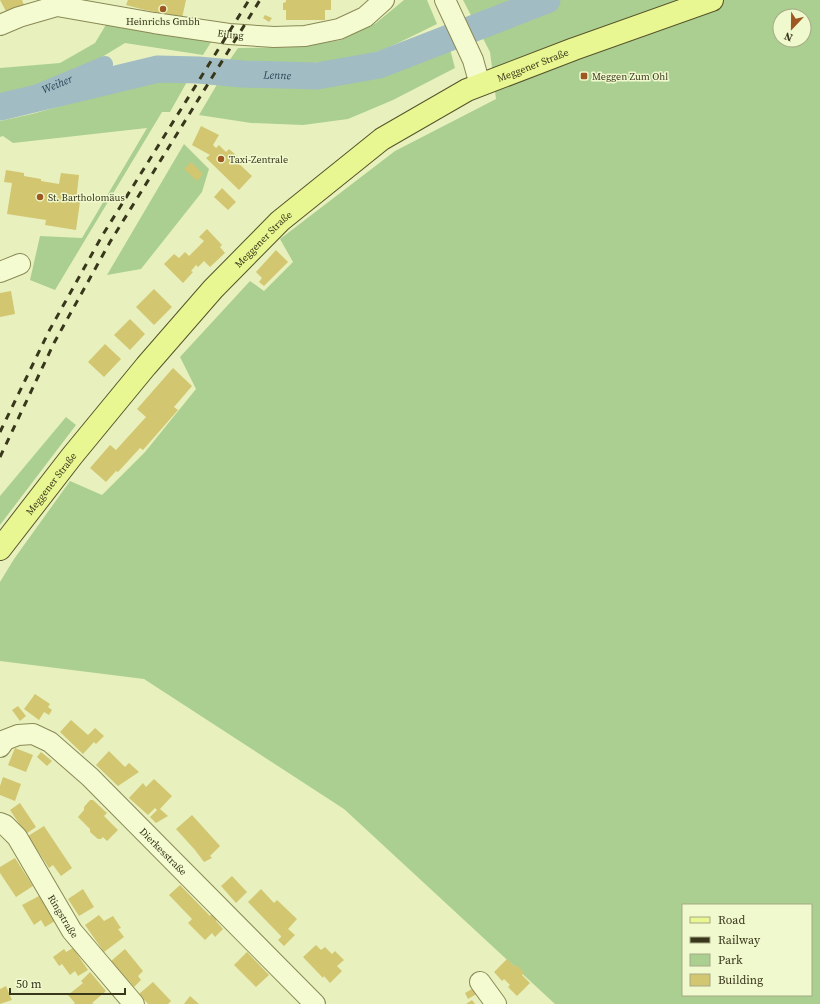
<svg xmlns="http://www.w3.org/2000/svg" width="820" height="1004" viewBox="0 0 820 1004" font-family="'Source Serif 4',serif">
<style>
.green{fill:#abcf91;fill-rule:evenodd}
.lines{fill:none;stroke-linecap:round;stroke-linejoin:round}
.canal{stroke:#a1bcc2;stroke-width:16}
.river{stroke:#a1bcc2;stroke-width:27}
.building{fill:#d2c670}
.minor-casing{stroke:#8a8955;stroke-width:22}
.major-casing{stroke:#57542a;stroke-width:24}
.minor{stroke:#f4fbd1;stroke-width:20}
.major{stroke:#e8f791;stroke-width:22}
.rail{stroke:#38361b;stroke-width:3;stroke-dasharray:7 7;stroke-linecap:butt}
.poi-dot{fill:#9d5921;stroke:#f0f8cd;stroke-width:1.5}
.labels{text-anchor:middle;dominant-baseline:central;stroke-width:3;stroke-linejoin:round;paint-order:stroke}
.poi-label{font-size:10px;fill:#38361b;stroke:#f0f8cd;text-anchor:start}
.street-label{font-size:10px;fill:#38361b;stroke:#f0f8cd}
.water-label{font-size:11px;font-style:italic;fill:#294659;stroke:#f0f8cd}
</style>
<rect width="100%" height="100%" fill="#e8f1bd"/>
<g class="green">
<path d="M 404,0 L 427,0 L 437,24 C 418,33 396,45 376,52 C 329,67 278,64 229,61 L 238,48 L 297,47 L 341,40 L 376,23 Z"/>
<path d="M 463,0 L 820,0 L 820,1004 L 555,1004 L 344,809 L 144,679 L 0,661 L 0,582 L 14,559 L 70,481 L 102,495 L 145,452 L 196,389 L 180,357 L 250,281 L 264,291 L 293,262 L 280,239 L 395,151 L 496,99 L 490,52 ZM 780,16 L 804,16 L 804,40 L 780,40 ZM 683,905 L 811,905 L 811,995 L 683,995 Z"/>
<polygon points="107,23 213,39 203,55 125,43 84,68 41,84 0,95 0,68 60,63 95,43"/>
<polygon points="449,45 455,68 393,100 348,119 303,125 251,123 199,115 219,81 304,86 357,80 397,69"/>
<polygon points="188,80 170,112 162,112 55,290 30,280 40,236 82,238 147,128 13,143 3,136 0,137 0,121 32,114 151,81"/>
<polygon points="184,144 209,169 202,192 141,269 107,275"/>
<polygon points="66,417 76,425 0,525 0,496"/>
</g>
<g class="lines">
<path class="canal" id="s1" d="M 9,104 L 105,64"/>
<path class="river" id="s2" d="M 0,107 L 158,69 L 198,70 L 242,74 L 317,76 L 379,65 L 547,0"/>
</g>
<g class="building">
<polygon points="0,0 22,0 24,5 8,15"/>
<polygon points="128,0 186,0 182,18 146,10 145,13 145,10 126,5"/>
<polygon points="286,0 331,0 331,10 325,10 325,20 286,20 286,10 283,10 283,3 286,2"/>
<polygon points="265,15 272,18 269,22 263,18"/>
<polygon points="201,126 219,135 213,145 216,148 219,145 226,152 229,149 237,156 234,159 252,176 239,190 206,158 210,155 192,145"/>
<polygon points="191,162 203,174 197,181 184,169"/>
<polygon points="6,170 24,173 24,176 41,179 41,181 59,184 61,173 79,175 76,201 80,202 76,230 45,225 46,220 7,214 12,183 4,182"/>
<polygon points="222,188 236,202 228,210 214,197"/>
<polygon points="207,229 222,245 220,247 225,253 210,267 204,261 198,267 196,265 191,271 193,272 183,283 164,264 174,254 179,258 185,252 189,256 204,241 199,237"/>
<polygon points="276,250 288,262 264,286 259,282 262,278 256,272"/>
<polygon points="154,289 172,307 154,325 136,307"/>
<polygon points="11,291 15,314 0,317 0,293"/>
<polygon points="130,319 145,334 130,350 114,335"/>
<polygon points="105,344 121,359 104,377 88,362"/>
<polygon points="173,368 192,386 174,407 178,410 143,450 140,448 118,472 116,471 106,482 90,468 110,445 116,450 146,417 137,409"/>
<polygon points="35,694 50,704 48,707 52,710 49,715 44,712 39,720 24,709"/>
<polygon points="18,706 26,716 20,721 12,710"/>
<polygon points="71,720 88,735 95,728 104,736 96,744 94,742 83,754 60,732"/>
<polygon points="15,748 33,755 26,772 8,765"/>
<polygon points="109,751 125,767 129,763 139,772 118,786 96,765"/>
<polygon points="41,752 52,761 47,766 37,757"/>
<polygon points="3,777 21,784 15,801 0,795 0,786"/>
<polygon points="154,779 172,796 160,809 168,816 156,823 150,817 157,810 155,808 148,815 129,798 143,783 146,787"/>
<polygon points="90,800 93,800 107,813 104,816 118,830 107,841 103,837 101,839 98,839 90,832 90,829 78,817 84,810 84,807"/>
<polygon points="20,803 36,827 26,834 10,810"/>
<polygon points="192,815 220,846 210,856 212,858 204,862 195,850 176,829"/>
<polygon points="44,826 72,868 61,876 53,865 49,868 28,836"/>
<polygon points="15,858 33,886 16,897 0,873 0,867"/>
<polygon points="232,876 247,892 236,903 221,886"/>
<polygon points="180,885 210,916 212,914 217,919 216,921 223,929 215,937 212,933 205,940 188,923 192,919 169,895"/>
<polygon points="83,889 94,907 79,916 68,899"/>
<polygon points="261,889 274,903 277,900 297,919 288,929 295,935 284,946 278,940 281,937 281,936 248,902"/>
<polygon points="39,896 55,921 45,927 41,920 34,925 22,905"/>
<polygon points="99,915 104,921 113,916 121,928 118,929 124,937 104,952 85,925"/>
<polygon points="316,945 321,950 325,947 332,954 335,951 344,960 337,966 342,971 330,983 324,976 323,978 303,957"/>
<polygon points="73,948 88,970 78,976 75,971 70,975 62,964 59,966 53,957 64,949 66,952"/>
<polygon points="125,949 143,971 138,976 141,980 134,987 111,961"/>
<polygon points="247,952 269,975 256,987 234,965"/>
<polygon points="507,959 515,967 517,965 524,973 522,975 530,983 517,996 508,987 510,985 504,979 502,981 494,972"/>
<polygon points="90,972 106,991 92,1003 94,1004 74,1004 75,1003 68,995 83,983 81,981"/>
<polygon points="153,982 171,1001 168,1004 148,1004 139,994"/>
<polygon points="6,986 12,1000 0,1004 0,989"/>
<polygon points="477,986 480,992 468,999 465,993"/>
<polygon points="190,996 199,1004 184,1004"/>
<polygon points="472,1000 475,1004 466,1004"/>
</g>
<g class="lines">
<defs>
<g id="minor">
<polyline points="445,0 473,60 480,85"/>
<path id="s3" d="M 0,25 L 19,17 L 57,6 L 154,23 L 229,34 L 274,37 L 305,36 L 339,29 L 365,17 L 384,0"/>
<polyline points="0,272 20,264"/>
<path id="s4" d="M 0,747 L 5,740 L 18,735 L 33,734 L 50,742 L 90,777 L 315,1004"/>
<path id="s5" d="M 0,823 L 5,825 L 17,837 L 72,931 L 134,1004"/>
<polyline points="480,982 496,1004"/>
</g>
<g id="major">
<path id="s6" d="M 0,549 L 72,456 L 146,366 L 213,289 L 280,221 L 382,139 L 467,90 L 574,49 L 712,0"/>
</g>
</defs>
<use href="#minor" class="minor-casing"/>
<use href="#major" class="major-casing"/>
<use href="#minor" class="minor"/>
<use href="#major" class="major"/>
<g class="rail">
<polyline points="0,432 49,331 102,236 249,0"/>
<polyline points="0,457 54,343 110,242 260,0"/>
</g>
</g>
<g class="poi-dot">
<circle cx="163" cy="9" r="4"/>
<rect x="580" y="72" width="8" height="8" rx="2"/>
<circle cx="221" cy="159" r="4"/>
<circle cx="40" cy="197" r="4"/>
</g>
<g class="labels">
<g class="poi-label">
<text x="163" y="21" text-anchor="middle">Heinrichs Gmbh</text>
<text x="592" y="76">Meggen Zum Ohl</text>
<text x="229" y="159">Taxi-Zentrale</text>
<text x="48" y="197">St. Bartholomäus</text>
</g>
<g class="street-label">
<text stroke="none"><textPath href="#s3" startOffset="236">Eiling</textPath></text>
<text stroke="none"><textPath href="#s6" startOffset="731">Meggener Straße</textPath></text>
<text stroke="none"><textPath href="#s6" startOffset="407">Meggener Straße</textPath></text>
<text stroke="none"><textPath href="#s6" startOffset="83">Meggener Straße</textPath></text>
<text stroke="none"><textPath href="#s4" startOffset="214">Dierkesstraße</textPath></text>
<text stroke="none"><textPath href="#s5" startOffset="114">Ringstraße</textPath></text>
</g>
<g class="water-label">
<text stroke="none"><textPath href="#s2" startOffset="282">Lenne</textPath></text>
<text stroke="none"><textPath href="#s1" startOffset="52">Weiher</textPath></text>
</g>
</g>
<rect x="682" y="904" width="130" height="92" fill="#f0f8cd" stroke="#a6aa86"/>
<rect x="690" y="917" width="20" height="6" fill="#e8f791" stroke="#a6aa86"/>
<text x="718" y="924" font-size="12" fill="#38361b">Road</text>
<rect x="690" y="937" width="20" height="6" fill="#38361b" stroke="#a6aa86"/>
<text x="718" y="944" font-size="12" fill="#38361b">Railway</text>
<rect x="690" y="954" width="20" height="12" fill="#abcf91" stroke="#a6aa86"/>
<text x="718" y="964" font-size="12" fill="#38361b">Park</text>
<rect x="690" y="974" width="20" height="12" fill="#d2c670" stroke="#a6aa86"/>
<text x="718" y="984" font-size="12" fill="#38361b">Building</text>
<g transform="translate(792 28) rotate(202)"><circle r="19" fill="#f0f8cd" stroke="#a6aa86"/>
<path d="M0-3L7 15L0 10L-7 15Z" fill="#9d5921"/>
<text y="-6" font-size="11" font-weight="bold" text-anchor="middle" fill="#38361b">N</text>
</g>
<path d="M10 988v6h115v-6" fill="none" stroke="#38361b" stroke-width="2"/>
<text x="16" y="988" font-size="12" fill="#38361b" stroke="#f0f8cd" stroke-width="3" paint-order="stroke">50 m</text>
</svg>
